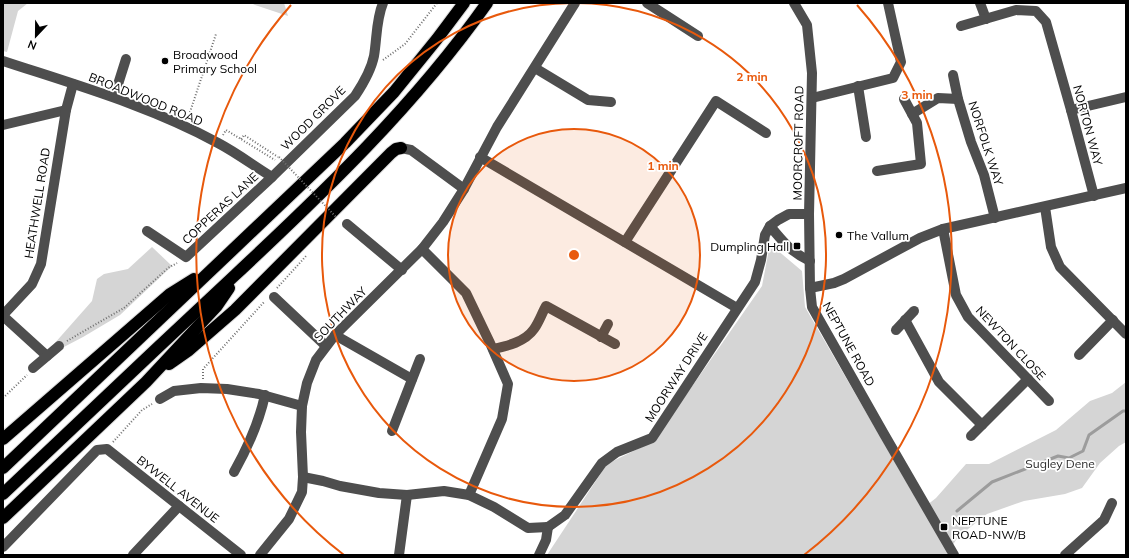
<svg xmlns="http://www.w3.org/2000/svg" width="1129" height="558" viewBox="0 0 1129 558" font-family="Mulish,sans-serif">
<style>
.green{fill:#d5d5d5}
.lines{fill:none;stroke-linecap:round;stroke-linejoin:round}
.stream{stroke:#9c9c9c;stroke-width:3}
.highway-casing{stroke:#dbdbdb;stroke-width:14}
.path{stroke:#707070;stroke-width:2;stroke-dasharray:1 2;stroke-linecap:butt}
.minor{stroke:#4e4e4e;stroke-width:10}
.highway{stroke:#000;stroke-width:12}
.path-bridge{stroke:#707070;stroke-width:2;stroke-dasharray:1 2;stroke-linecap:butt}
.ring{fill:none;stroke:#e8590c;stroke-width:2}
.poi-dot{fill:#000;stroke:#fff;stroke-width:1.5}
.labels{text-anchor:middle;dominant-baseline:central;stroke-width:3.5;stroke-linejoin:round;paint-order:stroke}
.poi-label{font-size:12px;fill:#000;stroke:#fff;text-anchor:start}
.street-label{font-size:12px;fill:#000;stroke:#fff}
.park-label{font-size:12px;fill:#2c2c2c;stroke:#fff}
.centre{fill:#e8590c;stroke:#fff;stroke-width:2}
.ring-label{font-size:12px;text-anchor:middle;font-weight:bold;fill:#e8590c;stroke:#fff;stroke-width:3.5;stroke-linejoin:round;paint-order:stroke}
</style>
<rect width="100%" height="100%" fill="#fff"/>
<g class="green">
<polygon points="3,3 28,3 18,11 7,52 3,51"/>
<polygon points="251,3 284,3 288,16 255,5"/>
<polygon points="770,244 802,271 805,307 922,509 936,498 966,464 989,464 1056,430 1090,401 1112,393 1126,382 1126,442 1119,446 1100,463 1082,488 1065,494 1024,501 987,514 958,537 946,555 547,555 607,464 654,441 762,286"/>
<polygon points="152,247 172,266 120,315 83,337 62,348 54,344 92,301 97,279 104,274 128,269"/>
</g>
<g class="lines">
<polyline class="stream" points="957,511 992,482 1058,456 1069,458 1083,451 1089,435 1123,411 1126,411"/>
<defs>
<g id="highway">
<polyline points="169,364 189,350 235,310 391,153 396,149 401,148"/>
<polyline points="3,439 170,294 194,279"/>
<polyline points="3,468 345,143 394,92 437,39 464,3"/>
<path d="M 3,494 C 80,421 156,349 233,277 C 324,192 415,105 487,3"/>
<polyline points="3,518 146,382 216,307 229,288"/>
</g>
</defs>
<use href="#highway" class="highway-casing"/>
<g class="path">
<polyline points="383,60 405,44 437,3"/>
<polyline points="188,118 216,34"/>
<polyline points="223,135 226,130 275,160"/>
<polyline points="241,139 244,135 278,157"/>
<polyline points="277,288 307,255"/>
<polyline points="67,341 124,308 168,268 177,263"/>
<polyline points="203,379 203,369 265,301"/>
<polyline points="3,398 27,375"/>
<polyline points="113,442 142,410 152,404"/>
</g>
<g class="minor">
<polyline points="647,3 698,36"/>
<polyline points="794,3 807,25 812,73 809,214 810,288 812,307 884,434 954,555"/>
<polyline points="980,3 986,19"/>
<polyline points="961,26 1016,10 1036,11 1046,22 1071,110 1094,196"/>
<path d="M 3,61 C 76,85 150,106 218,143 C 237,153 254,166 272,177"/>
<polyline points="535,68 588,100 611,102"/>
<polyline points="953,75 958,99 971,142 984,175 995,218"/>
<polyline points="858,86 866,137"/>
<polyline points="114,97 126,59"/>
<polyline points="812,98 893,78 901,62 888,3"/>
<polyline points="1071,110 1126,97"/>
<polyline points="912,114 938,98 958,99"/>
<polyline points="3,125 66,110"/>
<polyline points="401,148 411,150 464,189"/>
<polyline points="480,157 737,308"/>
<polyline points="877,171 921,164 917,123 904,99"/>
<polyline points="1045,207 1051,247 1060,267 1126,334"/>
<polyline points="347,224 402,270"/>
<path d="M 770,226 C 783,242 791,252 810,261"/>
<polyline points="943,229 956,295 968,317 1049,401"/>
<path d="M 147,231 L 186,257 L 272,177 L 355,96 C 363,84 371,71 374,56 C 377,38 376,20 383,3"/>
<polyline points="625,242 716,101 766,133"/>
<polyline points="422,249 466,293 490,343 508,384 502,419 469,495"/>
<polyline points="810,288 834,283 844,279 920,238 943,229 1126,188"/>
<polyline points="274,297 326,346"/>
<polyline points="3,315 32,284 41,264 66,110 73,84"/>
<polyline points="3,316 47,356"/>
<polyline points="905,320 939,382 982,425"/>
<polyline points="896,330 914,311"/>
<polyline points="335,335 412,379"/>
<polyline points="601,337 608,324"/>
<path d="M 493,349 C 507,346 525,342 534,329 C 539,322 542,313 546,306 L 615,344"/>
<polyline points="1079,355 1113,320"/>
<polyline points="33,368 59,346"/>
<polyline points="160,399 174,391 201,388 227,389 259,394 302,406"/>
<polyline points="392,431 420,359"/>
<polyline points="971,436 1028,379"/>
<path d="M 234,472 C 248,447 259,423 265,395"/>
<polyline points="303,477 323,481 340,486 379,493 407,495 444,491 469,495 494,507 528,528 548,527"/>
<polyline points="548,527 565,515 602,463 617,452 652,438 755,282 761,260 765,235 770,226 778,220 789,214 809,214"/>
<polyline points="3,547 97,450 107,449 241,555"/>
<polyline points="133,555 179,506"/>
<polyline points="260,555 289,519 302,492 303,477 301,432 302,406 307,383 316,360 335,335 422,249 443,222 464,189 497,127 575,3"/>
<polyline points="399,555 407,495"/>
<polyline points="539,555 546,540 548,527"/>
<polyline points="1065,555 1104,520 1112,503"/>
</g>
<use href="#highway" class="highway"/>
<polyline class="path-bridge" points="279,157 336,217"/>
</g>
<circle cx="574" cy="255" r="126" fill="#e8590c" fill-opacity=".12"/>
<g class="ring">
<circle cx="574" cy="255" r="126"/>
<path d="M576 3A252 252 0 1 1 572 3"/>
<path d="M344 555A378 378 0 0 1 291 5M857 5A378 378 0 0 1 804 555"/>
</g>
<g class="poi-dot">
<circle cx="165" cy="61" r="4"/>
<circle cx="839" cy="235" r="4"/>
<rect x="793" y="242" width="8" height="8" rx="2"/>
<rect x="940" y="523" width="8" height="8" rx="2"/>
</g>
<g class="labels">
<g class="poi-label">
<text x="173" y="54">Broadwood<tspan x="173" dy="14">Primary School</tspan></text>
<text x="847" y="235">The Vallum</text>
<text x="789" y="246" text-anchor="end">Dumpling Hall</text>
<text x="952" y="520">NEPTUNE<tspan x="952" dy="14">ROAD-NW/B</tspan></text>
</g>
<g class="street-label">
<text transform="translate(146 99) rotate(22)">BROADWOOD ROAD</text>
<text transform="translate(313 118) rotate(-45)">WOOD GROVE</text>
<text transform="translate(1088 125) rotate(75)">NORTON WAY</text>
<text transform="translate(798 143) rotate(-89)">MOORCROFT ROAD</text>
<text transform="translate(986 143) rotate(72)">NORFOLK WAY</text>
<text transform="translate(37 203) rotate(-81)">HEATHWELL ROAD</text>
<text transform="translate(220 208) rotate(-43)">COPPERAS LANE</text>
<text transform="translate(340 314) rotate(-46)">SOUTHWAY</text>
<text transform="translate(1011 343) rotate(47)">NEWTON CLOSE</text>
<text transform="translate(849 344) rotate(61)">NEPTUNE ROAD</text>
<text transform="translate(676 377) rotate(-57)">MOORWAY DRIVE</text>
<text transform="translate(178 489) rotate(38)">BYWELL AVENUE</text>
</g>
<g class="park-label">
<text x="1060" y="463">Sugley Dene</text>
</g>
</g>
<circle cx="574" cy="255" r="6" class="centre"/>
<g class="ring-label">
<text x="752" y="81">2 min</text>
<text x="917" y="99">3 min</text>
<text x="663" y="170">1 min</text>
</g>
<rect width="1129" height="558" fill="none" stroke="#000000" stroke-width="8"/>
<g transform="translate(36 36) rotate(202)" stroke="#ffffff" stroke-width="3" paint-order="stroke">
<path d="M0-3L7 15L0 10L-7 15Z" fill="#000000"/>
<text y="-6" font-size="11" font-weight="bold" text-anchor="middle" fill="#000000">N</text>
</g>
</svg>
